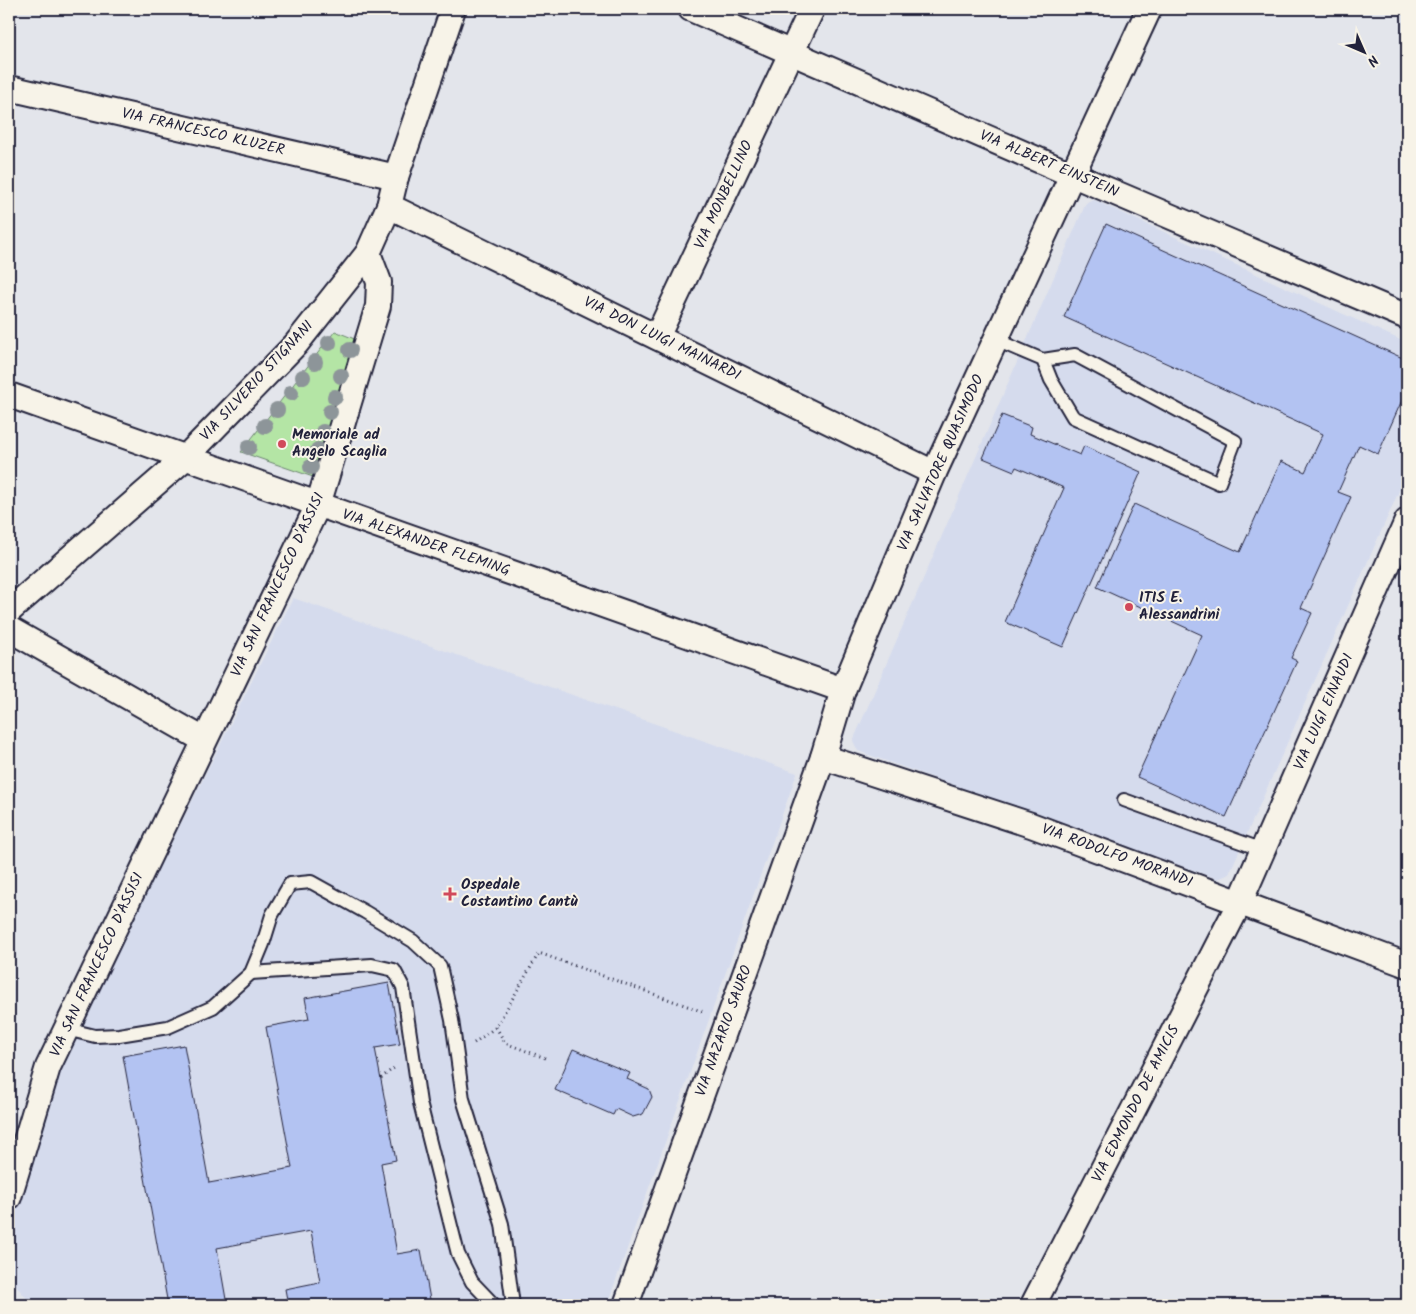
<svg xmlns="http://www.w3.org/2000/svg" width="1416" height="1314" viewBox="0 0 1416 1314" font-family="Kalam,sans-serif">
<style>
.built{fill:#d5dbed}
.green{fill:#b4e5a5;stroke:#6b8470}
.building{fill:#b3c3f2;stroke:#22223b}
.lines{fill:none;stroke-linecap:round;stroke-linejoin:round}
.service-casing{stroke:#22223b;stroke-width:16}
.minor-casing{stroke:#22223b;stroke-width:28}
.path{stroke:#22223b;stroke-width:3;stroke-dasharray:1 4;stroke-linecap:butt}
.service{stroke:#f7f3e8;stroke-width:12}
.minor{stroke:#f7f3e8;stroke-width:24}
.tree{fill:#8d9599}
.poi-dot{fill:#d1495b;stroke:#f7f3e8;stroke-width:2}
.labels{text-anchor:middle;dominant-baseline:central;stroke-width:4;stroke-linejoin:round;paint-order:stroke}
.street-label{font-size:15px;fill:#22223b;stroke:#f7f3e8}
.poi-label{font-size:15px;font-weight:bold;fill:#22223b;stroke:#f7f3e8;text-anchor:start}
</style>
<rect width="100%" height="100%" fill="#e3e5eb"/>
<filter id="ink" filterUnits="userSpaceOnUse"><feTurbulence type="fractalNoise" baseFrequency=".02" numOctaves="2"/><feDisplacementMap in="SourceGraphic" scale="10" xChannelSelector="R" yChannelSelector="G"/><feConvolveMatrix kernelMatrix="1 2 1 2 8 2 1 2 1" color-interpolation-filters="sRGB"/></filter>
<g filter="url(#ink)">
<g class="built">
<polygon points="1094,200 1407,343 1407,473 1229,874 1218,879 858,751 853,741 1086,203"/>
<polygon points="293,598 797,773 607,1305 32,1305 9,1277 9,1234 58,1071"/>
</g>
<polygon class="green" points="335,331 357,340 313,477 241,452"/>
<g class="building">
<polygon points="1106,224 1407,360 1407,389 1378,454 1359,445 1338,492 1351,497 1301,608 1312,613 1291,658 1297,661 1226,817 1137,777 1202,635 1097,587 1134,504 1240,552 1281,461 1305,472 1323,434 1064,317"/>
<polygon points="1002,415 1032,427 1030,434 1080,455 1084,446 1141,472 1063,647 1005,622 1064,488 1016,467 1014,471 983,458"/>
<polygon points="389,983 400,1044 375,1048 396,1160 381,1163 397,1254 421,1250 431,1305 288,1305 285,1289 320,1282 311,1231 217,1248 227,1305 168,1305 123,1056 184,1045 209,1183 292,1168 266,1027 309,1019 305,998"/>
<polygon points="573,1049 630,1073 627,1079 649,1089 652,1097 643,1114 633,1117 616,1109 613,1115 555,1090"/>
</g>
<g class="lines">
<defs>
<g id="service">
<polyline points="996,340 1043,360 1075,355 1235,441 1219,483 1073,417 1051,380 1043,360"/>
<polyline points="1124,800 1263,850"/>
<polyline points="251,973 372,965 394,970 403,987 420,1103 458,1254 472,1282 494,1305"/>
<polyline points="66,1029 95,1036 119,1035 168,1027 213,1007 251,973 263,944 272,915 290,884 311,882 365,912 413,941 440,966 452,1020 463,1099 502,1224 513,1305"/>
</g>
<g id="minor">
<polyline points="691,9 1073,175 1407,317"/>
<polyline points="9,88 396,177"/>
<polyline points="389,206 934,473"/>
<polyline points="657,337 812,9"/>
<polyline points="9,395 843,690"/>
<polyline points="9,611 185,458 296,344 368,253 389,206 396,177 453,9"/>
<polyline points="9,629 204,740"/>
<polyline points="823,757 1031,825 1407,965"/>
<polyline points="9,1197 48,1067 318,505 378,306 379,282 368,253"/>
<polyline points="626,1305 823,757 843,690 934,473 1149,9"/>
<polyline points="1033,1305 1240,902 1407,521"/>
</g>
</defs>
<use href="#service" class="service-casing"/>
<use href="#minor" class="minor-casing"/>
<g class="path">
<polyline points="496,1027 505,1043 548,1059"/>
<polyline points="474,1043 496,1027 539,953 704,1012"/>
<polyline points="381,1078 394,1068"/>
<polyline points="9,1300 13,1305"/>
</g>
<use href="#service" class="service"/>
<use href="#minor" class="minor"/>
</g>
<g class="tree">
<circle cx="329" cy="343" r="8"/>
<circle cx="350" cy="350" r="8"/>
<circle cx="315" cy="362" r="8"/>
<circle cx="341" cy="376" r="8"/>
<circle cx="303" cy="377" r="8"/>
<circle cx="291" cy="393" r="8"/>
<circle cx="335" cy="397" r="8"/>
<circle cx="277" cy="410" r="8"/>
<circle cx="330" cy="412" r="8"/>
<circle cx="265" cy="426" r="8"/>
<circle cx="323" cy="432" r="8"/>
<circle cx="249" cy="447" r="8"/>
<circle cx="318" cy="450" r="8"/>
<circle cx="311" cy="467" r="8"/>
</g>
</g>
<g class="poi-dot">
<circle cx="282" cy="444" r="5"/>
<circle cx="1129" cy="607" r="5"/>
<path d="M447.5 886.5h5v5h5v5h-5v5h-5v-5h-5v-5h5z"/>
</g>
<g class="labels">
<g class="street-label">
<text transform="translate(203 132) rotate(13)">VIA FRANCESCO KLUZER</text>
<text transform="translate(1049 164) rotate(23)">VIA ALBERT EINSTEIN</text>
<text transform="translate(724 195) rotate(-65)">VIA MONBELLINO</text>
<text transform="translate(662 339) rotate(26)">VIA DON LUIGI MAINARDI</text>
<text transform="translate(257 381) rotate(-47)">VIA SILVERIO STIGNANI</text>
<text transform="translate(941 463) rotate(-66)">VIA SALVATORE QUASIMODO</text>
<text transform="translate(426 543) rotate(19)">VIA ALEXANDER FLEMING</text>
<text transform="translate(278 585) rotate(-65)">VIA SAN FRANCESCO D'ASSISI</text>
<text transform="translate(1324 712) rotate(-66)">VIA LUIGI EINAUDI</text>
<text transform="translate(1117 856) rotate(20)">VIA RODOLFO MORANDI</text>
<text transform="translate(97 965) rotate(-65)">VIA SAN FRANCESCO D'ASSISI</text>
<text transform="translate(724 1031) rotate(-70)">VIA NAZARIO SAURO</text>
<text transform="translate(1136 1104) rotate(-63)">VIA EDMONDO DE AMICIS</text>
</g>
<g class="poi-label">
<text x="292" y="435">Memoriale ad<tspan x="292" dy="17">Angelo Scaglia</tspan></text>
<text x="1139" y="598">ITIS E.<tspan x="1139" dy="17">Alessandrini</tspan></text>
<text x="461" y="885">Ospedale<tspan x="461" dy="17">Costantino Cantù</tspan></text>
</g>
</g>
<rect width="1416" height="1314" fill="none" stroke="#f7f3e8" stroke-width="30"/>
<rect x="15" y="15" width="1386" height="1284" fill="none" stroke="#22223b" stroke-width="2" filter="url(#ink)"/>
<g transform="translate(1364 52) rotate(135)" stroke="#f7f3e8" stroke-width="4" paint-order="stroke">
<path d="M0-4L9 19L0 12L-9 19Z" fill="#22223b"/>
<text y="-8" font-size="14" font-weight="bold" text-anchor="middle" fill="#22223b">N</text>
</g>
</svg>
